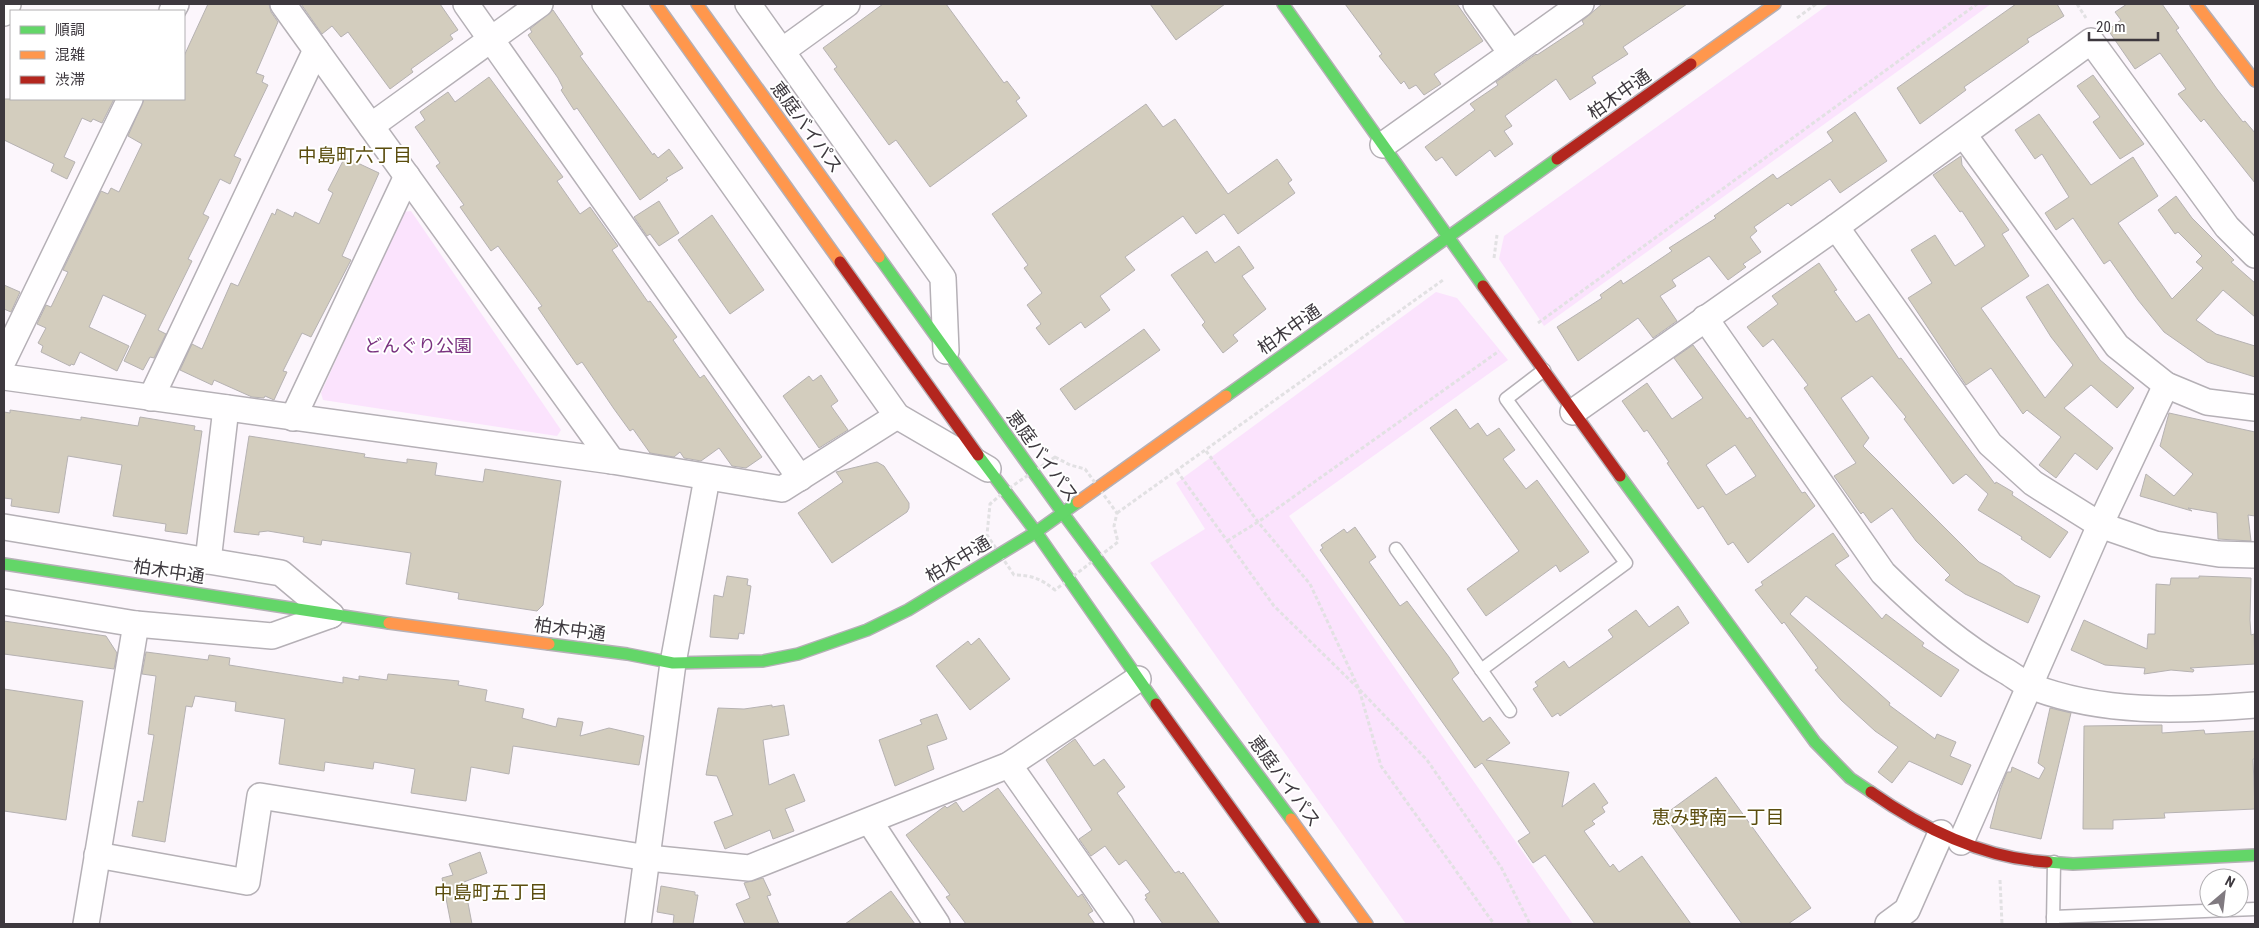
<svg xmlns="http://www.w3.org/2000/svg" width="2259" height="928" viewBox="0 0 2259 928" font-family="'Roboto Condensed','Noto Sans JP',sans-serif">
<style>
.green{fill:#fbe3fd}
.building{fill:#d3cdbe;stroke:#b6b2b2;fill-rule:evenodd}
.lines{fill:none;stroke-linecap:round;stroke-linejoin:round}
.lane-casing{stroke:#b5b0b6;stroke-width:15}
.street-casing{stroke:#b5b0b6;stroke-width:28}
.fast-casing{stroke:#b5b0b6;stroke-width:14}
.slow-casing{stroke:#b5b0b6;stroke-width:14}
.jam-casing{stroke:#b5b0b6;stroke-width:14}
.path{stroke:#e2e1e3;stroke-width:3;stroke-dasharray:4 2.5;stroke-linecap:butt}
.lane{stroke:#fffeff;stroke-width:12}
.street{stroke:#fffeff;stroke-width:25}
.fast{stroke:#63d668;stroke-width:11}
.slow{stroke:#ff974d;stroke-width:11}
.jam{stroke:#b3261e;stroke-width:11}
.labels{text-anchor:middle;dominant-baseline:central;stroke-width:4;stroke-linejoin:round;paint-order:stroke}
.street-label{font-size:18px;fill:#3d383e;stroke:#fff}
.park-label{font-size:18px;fill:#79317f;stroke:#fff}
.neighbourhood-label{font-size:19px;fill:#5b4d0e;stroke:#fff}
</style>
<rect width="100%" height="100%" fill="#fcf6fc"/>
<g class="green">
<polygon points="1829,4 1991,4 1544,326 1499,259 1504,236"/>
<polygon points="411,211 561,430 557,436 323,400 321,393 403,212"/>
<polygon points="1436,292 1457,298 1508,360 1289,516 1573,924 1406,924 1150,563 1205,529 1176,483"/>
</g>
<g class="building">
<polygon points="208,4 269,4 271,12 278,22 256,73 264,76 262,82 268,85 234,156 241,159 230,184 220,179 203,214 209,217 188,259 192,261 158,330 166,334 154,358 150,357 143,370 124,361 146,315 103,295 89,327 129,346 117,371 80,352 74,365 71,364 70,366 41,352 43,346 38,343 46,328 37,324 46,305 51,307 68,272 63,270 101,191 108,194 111,188 119,192 142,144 128,136 144,99 184,99 184,56"/>
<polygon points="301,4 440,4 458,30 450,35 453,39 411,69 413,72 390,89 348,32 341,37 332,26 322,34"/>
<polygon points="883,4 946,4 1004,83 1007,81 1020,98 1016,101 1027,116 930,187 896,140 889,145 834,69 837,67 823,48"/>
<polygon points="1150,4 1225,4 1176,40"/>
<polygon points="1345,4 1457,4 1483,41 1434,74 1441,84 1424,95 1416,85 1409,89 1404,81 1401,84 1379,56 1382,54"/>
<polygon points="1602,4 1687,4 1623,47 1628,54 1592,77 1596,83 1570,100 1556,79 1505,116 1512,126 1504,131 1513,144 1495,157 1490,150 1456,176 1442,157 1436,161 1425,147 1475,110 1470,104 1498,85 1496,82 1536,54 1537,55 1584,24 1582,21"/>
<polygon points="2016,4 2057,4 2064,16 2027,39 2029,42 1964,87 1966,90 1920,124 1897,88"/>
<polygon points="2127,4 2162,4 2179,28 2176,30 2217,89 2243,122 2245,121 2255,133 2255,183 2204,119 2201,122 2178,94 2186,89 2160,53 2135,69 2108,30 2121,20 2115,12"/>
<polygon points="553,10 583,54 580,56 653,155 654,153 658,158 669,149 683,168 666,178 668,180 640,200 577,108 574,110 561,90 563,88 558,78 528,35 532,32 530,29"/>
<polygon points="2093,75 2144,144 2120,159 2093,122 2100,117 2077,86"/>
<polygon points="489,77 563,177 557,181 580,214 590,207 618,246 612,250 648,302 650,301 677,337 673,340 700,378 704,375 762,457 746,468 732,466 719,448 701,461 684,458 680,452 674,457 650,453 633,429 630,431 614,409 582,362 577,365 538,308 542,306 498,246 491,251 460,207 464,205 436,166 440,163 415,127 425,120 420,112 438,99 448,92 455,102"/>
<polygon points="4,99 114,99 102,123 93,119 91,122 82,118 64,157 75,162 67,179 51,171 54,164 4,140"/>
<polygon points="1146,104 1163,127 1175,119 1228,194 1277,159 1292,180 1288,183 1295,193 1238,234 1224,214 1196,234 1183,216 1125,257 1135,270 1100,296 1110,310 1085,328 1081,322 1049,345 1036,328 1041,324 1027,305 1042,293 1024,268 1028,265 992,214"/>
<polygon points="1855,112 1887,161 1840,193 1830,179 1791,206 1788,203 1754,227 1757,231 1750,237 1761,252 1743,264 1746,267 1728,280 1709,256 1672,280 1676,286 1660,296 1677,321 1653,338 1638,318 1578,361 1557,327 1602,298 1600,295 1621,280 1623,284 1672,251 1669,248 1716,218 1714,216 1773,174 1777,179 1833,141 1827,132"/>
<polygon points="2039,114 2091,185 2133,157 2158,196 2118,223 2172,299 2203,268 2196,262 2202,256 2178,232 2175,234 2158,210 2176,196 2192,218 2234,260 2231,262 2255,283 2255,317 2223,290 2196,320 2216,334 2255,346 2255,377 2207,362 2164,332 2138,300 2110,260 2104,264 2073,218 2056,230 2045,213 2069,197 2042,154 2035,159 2015,130"/>
<polygon points="1961,156 1962,165 2009,230 2002,234 2029,276 1981,308 2045,398 2073,365 2051,337 2026,297 2048,284 2100,360 2134,388 2117,408 2091,385 2064,408 2113,448 2097,470 2075,453 2056,478 2039,465 2061,437 2027,410 2023,414 1991,368 1966,385 1908,298 1932,283 1911,250 1935,235 1955,266 1985,246 1962,211 1960,212 1933,175"/>
<polygon points="345,157 379,173 342,256 351,260 311,337 302,333 283,371 287,372 274,400 265,396 264,398 252,397 214,380 212,385 180,370 192,344 202,349 231,283 238,286 272,213 275,215 277,209 293,217 295,212 319,224 333,193 328,190"/>
<polygon points="659,201 679,233 659,246 650,234 647,236 634,217"/>
<polygon points="712,215 764,290 730,314 678,240"/>
<polygon points="1239,246 1254,268 1242,276 1266,309 1233,335 1238,341 1223,353 1202,325 1205,322 1171,275 1207,251 1215,263"/>
<polygon points="1819,263 1837,290 1834,291 1856,322 1869,314 1899,359 1901,358 1995,484 1996,482 2013,492 2012,495 2068,532 2050,558 2021,539 2022,537 1978,510 1988,494 1966,474 1953,484 1904,419 1906,417 1872,376 1841,398 1869,438 1863,446 1979,562 2001,574 2015,585 2040,596 2028,623 1965,594 1945,580 1950,575 1916,541 1892,508 1871,523 1863,512 1861,514 1834,476 1856,463 1804,388 1808,385 1773,339 1763,347 1747,327 1778,304 1772,296"/>
<polygon points="4,285 20,292 11,312 4,309"/>
<polygon points="1144,329 1160,350 1075,410 1060,389"/>
<path d="M 1693,345 L 1747,419 L 1750,417 L 1802,493 L 1805,492 L 1815,506 L 1748,563 L 1733,542 L 1728,545 L 1703,506 L 1698,509 L 1667,463 L 1669,462 L 1647,430 L 1644,432 L 1622,401 L 1647,383 L 1672,419 L 1703,398 L 1674,358 ZM 1735,445 L 1756,476 L 1726,495 L 1706,465 Z"/>
<polygon points="821,375 838,401 831,406 848,430 819,448 783,396 809,376 813,381"/>
<polygon points="1456,409 1470,429 1478,423 1487,436 1499,428 1515,450 1503,459 1526,489 1537,480 1589,552 1560,572 1556,565 1486,616 1467,589 1519,551 1430,428"/>
<polygon points="10,410 81,420 81,417 138,426 140,417 195,426 194,430 202,431 187,534 165,531 166,524 113,516 122,465 68,456 59,513 11,506 12,499 4,498 4,412 10,413"/>
<polygon points="2169,413 2255,432 2255,516 2248,515 2251,541 2218,539 2217,513 2188,508 2192,511 2140,496 2146,474 2174,496 2193,474 2160,446"/>
<polygon points="249,436 365,454 364,457 407,463 407,459 437,463 435,475 483,482 485,469 561,481 543,605 537,611 458,599 459,593 406,584 411,553 322,540 321,545 303,542 304,537 268,531 259,532 259,535 234,532"/>
<polygon points="877,462 884,466 909,503 909,508 907,512 832,563 798,513 843,482 836,472"/>
<polygon points="1355,527 1376,557 1369,562 1400,606 1407,601 1449,657 1459,673 1452,679 1483,722 1490,717 1510,743 1486,760 1569,772 1562,807 1594,783 1608,803 1602,807 1605,812 1592,821 1595,824 1584,831 1610,867 1613,864 1619,872 1642,856 1691,924 1595,924 1545,855 1533,863 1518,841 1530,833 1482,763 1475,768 1320,550 1323,548 1321,545 1344,529 1347,533"/>
<polygon points="1833,533 1849,556 1835,565 1882,619 1886,614 1924,643 1922,646 1959,670 1941,697 1806,596 1790,614 1890,703 1889,705 1935,739 1937,734 1956,742 1950,756 1971,765 1962,785 1909,761 1892,783 1878,772 1898,747 1875,731 1841,700 1815,670 1818,668 1784,622 1782,624 1755,590 1763,585 1761,582"/>
<polygon points="727,576 748,579 747,585 751,586 744,634 739,633 738,639 710,637 714,595 723,597"/>
<polygon points="2199,576 2251,578 2250,620 2251,635 2254,634 2255,664 2190,668 2194,670 2193,672 2171,670 2144,674 2145,668 2105,665 2071,650 2084,620 2147,649 2148,634 2155,634 2156,584 2170,585 2171,578 2199,578"/>
<polygon points="1678,606 1689,623 1560,716 1558,713 1552,717 1533,689 1538,686 1535,682 1564,661 1569,668 1613,637 1608,630 1636,610 1649,627"/>
<polygon points="4,621 106,636 117,653 114,669 4,654"/>
<polygon points="979,638 1010,679 970,710 936,666 968,641 971,645"/>
<polygon points="146,652 208,660 209,655 230,658 229,665 343,683 343,677 359,680 359,676 387,680 388,674 459,681 458,685 487,690 485,701 524,709 522,718 556,727 558,718 583,722 580,736 609,728 644,736 639,765 513,746 509,774 471,767 466,801 411,793 415,769 374,762 373,769 325,762 324,771 279,764 285,719 235,711 236,702 195,696 192,707 186,706 165,842 132,836 138,801 143,802 154,735 148,734 156,676 142,674"/>
<polygon points="4,689 83,701 66,820 4,811"/>
<polygon points="772,705 772,707 784,705 789,735 763,740 769,785 794,774 805,801 785,809 794,831 773,839 770,830 725,849 714,822 733,815 717,776 706,775 718,708 744,709"/>
<polygon points="2050,708 2071,713 2041,839 1990,828 2000,790 2007,772 2011,772 2012,767 2039,779 2045,768 2038,763"/>
<polygon points="937,714 947,739 927,746 934,769 895,786 879,740 922,724 920,720"/>
<polygon points="2162,725 2162,733 2204,730 2205,734 2255,731 2255,759 2253,759 2255,809 2164,813 2165,818 2113,820 2113,829 2083,829 2084,726"/>
<polygon points="1075,739 1094,766 1104,759 1125,787 1117,793 1175,873 1179,871 1181,874 1183,872 1220,924 1163,924 1145,899 1147,898 1145,895 1150,892 1126,860 1119,865 1105,846 1091,856 1079,839 1092,830 1046,760"/>
<polygon points="1716,777 1811,908 1788,924 1742,924 1664,815"/>
<polygon points="998,788 1078,897 1082,894 1093,911 1088,914 1095,924 966,924 946,897 950,895 906,835 945,806 947,808 956,802 963,812"/>
<polygon points="480,852 487,873 464,882 472,924 451,924 442,878 453,875 449,864"/>
<polygon points="763,878 771,895 767,896 779,924 745,924 736,904 750,898 744,883"/>
<polygon points="661,886 695,892 695,895 698,895 693,924 673,924 674,915 657,912"/>
<polygon points="891,891 915,924 845,924"/>
</g>
<g class="lines">
<defs>
<g id="lane">
<polyline points="1396,549 1510,711"/>
<polyline points="1481,670 1626,563 1506,399 1544,370"/>
<polyline points="2053,917 2255,909"/>
<polyline points="2053,924 2054,862"/>
</g>
<g id="street">
<polyline points="283,4 612,461"/>
<polyline points="466,4 800,478"/>
<polyline points="605,4 897,416 988,469"/>
<polyline points="748,4 943,278 946,351"/>
<polyline points="1476,4 1511,53"/>
<polyline points="172,11 176,4"/>
<polyline points="4,13 8,4"/>
<polyline points="782,51 847,4"/>
<polyline points="371,126 540,4"/>
<polyline points="1964,135 2117,346 2166,385 2207,402 2255,408"/>
<polyline points="1383,145 1581,4"/>
<polyline points="1836,227 1990,444 2033,483 2100,525 2155,544 2219,554 2255,555"/>
<path d="M 1705,318 L 1883,573 C 1920,610 1959,644 2004,670 C 2013,675 2021,682 2030,686 C 2102,714 2180,711 2255,705"/>
<polyline points="4,359 130,99"/>
<polyline points="4,377 612,461 782,489 897,416"/>
<polyline points="151,398 316,50"/>
<polyline points="1573,412 1836,227 2091,41 2227,227 2255,255"/>
<polyline points="293,418 407,176"/>
<polyline points="4,527 281,573 331,615"/>
<polyline points="208,561 226,408"/>
<polyline points="4,602 136,624 272,636 331,615"/>
<polyline points="1009,765 1121,924"/>
<polyline points="870,822 937,924"/>
<polyline points="1961,842 2100,525 2166,385"/>
<polyline points="97,855 247,882 260,796 648,858 749,868 1009,765 1138,679"/>
<polyline points="86,924 136,624"/>
<polyline points="638,924 673,663 707,478"/>
<polyline points="1888,924 1907,910 1941,833"/>
</g>
<g id="fast">
<polyline points="1283,4 1483,286"/>
<polyline points="879,257 1062,512 1291,819"/>
<polyline points="1226,396 1557,159"/>
<polyline points="978,455 1036,532 1156,704"/>
<polyline points="1620,476 1815,742 1850,778 1871,792"/>
<polyline points="4,564 389,623"/>
<polyline points="549,644 627,654 673,663 763,661 798,654 867,630 908,610 1036,532 1078,502"/>
<polyline points="2047,862 2073,864 2255,855"/>
</g>
<g id="slow">
<polyline points="656,4 840,262"/>
<polyline points="697,4 879,257"/>
<polyline points="2196,4 2255,81"/>
<polyline points="1691,64 1775,4"/>
<polyline points="1078,502 1226,396"/>
<polyline points="389,623 549,644"/>
<polyline points="1291,819 1367,924"/>
</g>
<g id="jam">
<polyline points="1557,159 1691,64"/>
<polyline points="840,262 978,455"/>
<polyline points="1483,286 1620,476"/>
<polyline points="1156,704 1314,924"/>
<path d="M 1871,792 C 1922,828 1984,858 2047,862"/>
</g>
</defs>
<use href="#lane" class="lane-casing"/>
<use href="#street" class="street-casing"/>
<use href="#fast" class="fast-casing"/>
<use href="#slow" class="slow-casing"/>
<use href="#jam" class="jam-casing"/>
<g class="path">
<polyline points="2077,4 2086,18"/>
<polyline points="1797,18 1816,4"/>
<polyline points="1494,258 1497,235"/>
<polyline points="1538,323 1977,4"/>
<polyline points="1206,451 1258,522 1310,584 1359,689 1381,766 1494,924"/>
<path d="M 1055,457 L 1070,465 L 1085,469 L 1117,513 L 1114,526 L 1118,542 L 1055,590 C 1041,579 1032,575 1014,575 L 987,535 L 990,504 L 1005,491 Z"/>
<polyline points="1177,471 1274,606 1359,689 1427,760 1501,867 1530,924"/>
<polyline points="1117,513 1443,280"/>
<polyline points="1227,541 1258,522 1499,351"/>
<polyline points="2000,880 2002,924"/>
</g>
<use href="#lane" class="lane"/>
<use href="#street" class="street"/>
<use href="#fast" class="fast"/>
<use href="#slow" class="slow"/>
<use href="#jam" class="jam"/>
</g>
<g class="labels">
<g class="street-label">
<text transform="translate(1619 94) rotate(-35)">柏木中通</text>
<text transform="translate(807 127) rotate(54)">恵庭バイパス</text>
<text transform="translate(1289 329) rotate(-35)">柏木中通</text>
<text transform="translate(1043 456) rotate(54)">恵庭バイパス</text>
<text transform="translate(958 559) rotate(-31)">柏木中通</text>
<text transform="translate(169 571) rotate(9)">柏木中通</text>
<text transform="translate(570 629) rotate(8)">柏木中通</text>
<text transform="translate(1285 781) rotate(54)">恵庭バイパス</text>
</g>
<g class="park-label">
<text x="418" y="345">どんぐり公園</text>
</g>
<g class="neighbourhood-label">
<text x="355" y="155">中島町六丁目</text>
<text x="1718" y="817">恵み野南一丁目</text>
<text x="491" y="892">中島町五丁目</text>
</g>
</g>
<rect width="2259" height="928" fill="none" stroke="#3d383e" stroke-width="10"/>
<rect x="10" y="10" width="175" height="90" fill="#ffffff" stroke="#b1afb2"/>
<rect x="20" y="26" width="25" height="8" fill="#63d668" stroke="#b1afb2"/>
<text x="55" y="35" font-size="15" fill="#3d383e">順調</text>
<rect x="20" y="51" width="25" height="8" fill="#ff974d" stroke="#b1afb2"/>
<text x="55" y="60" font-size="15" fill="#3d383e">混雑</text>
<rect x="20" y="76" width="25" height="8" fill="#b3261e" stroke="#b1afb2"/>
<text x="55" y="85" font-size="15" fill="#3d383e">渋滞</text>
<g transform="translate(2224 893) rotate(28)"><circle r="24" fill="#ffffff" stroke="#b1afb2"/>
<path d="M0-4L9 19L0 12L-9 19Z" fill="#807a80"/>
<text y="-8" font-size="14" font-weight="bold" text-anchor="middle" fill="#3d383e">N</text>
</g>
<path d="M2089 32v8h69v-8" fill="none" stroke="#3d383e" stroke-width="2.5"/>
<text x="2096" y="32" font-size="15" fill="#3d383e" stroke="#ffffff" stroke-width="4" paint-order="stroke">20 m</text>
</svg>
